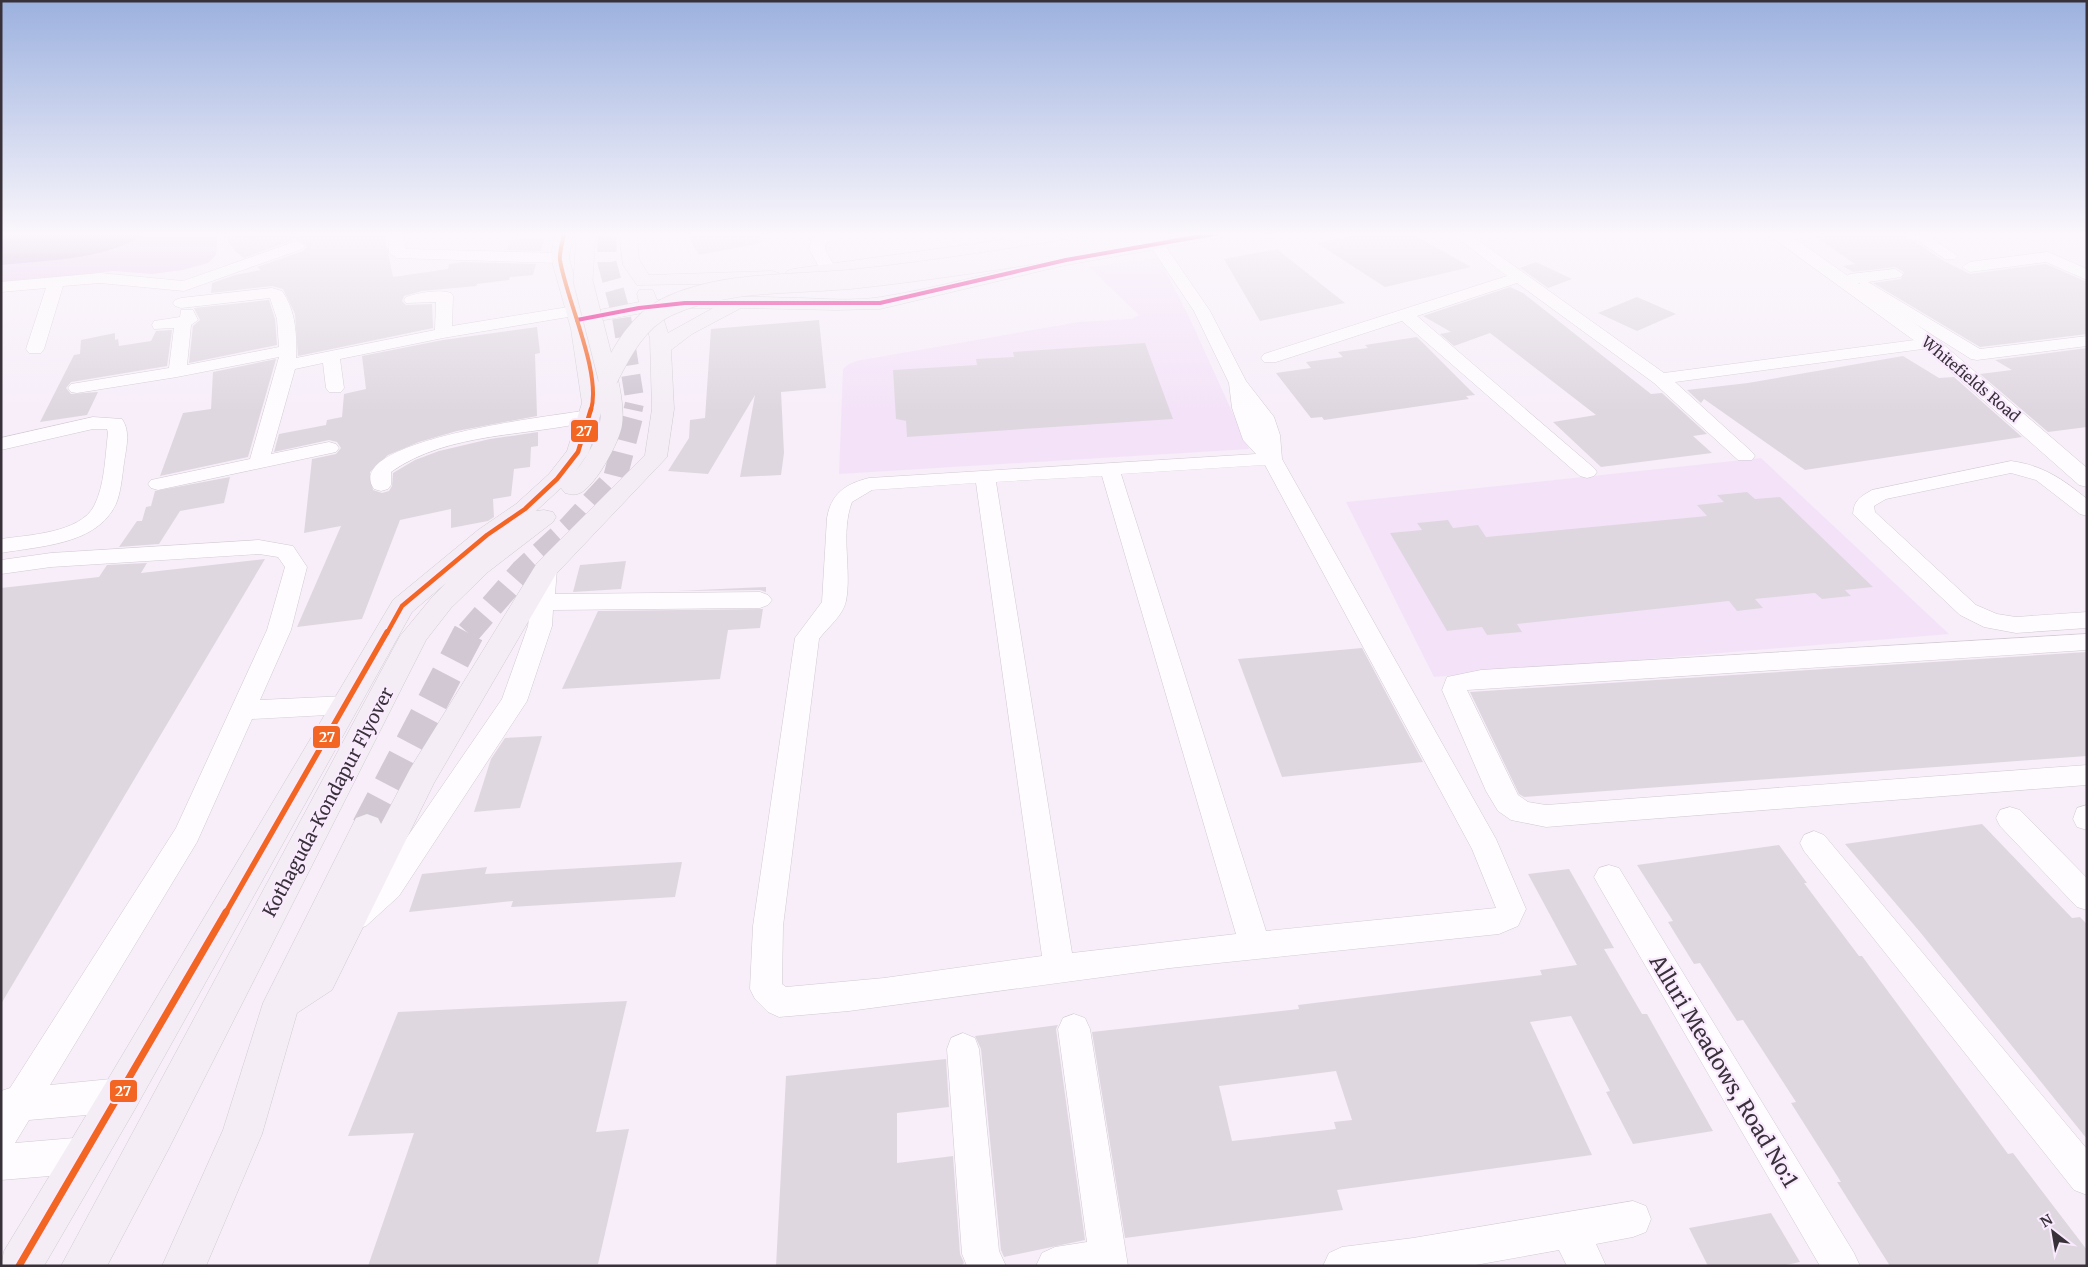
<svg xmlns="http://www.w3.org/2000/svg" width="2088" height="1267" viewBox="0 0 2088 1267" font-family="Merriweather,serif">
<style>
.built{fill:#f4e3f8}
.green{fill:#e9ceef}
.water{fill:#cbacd1}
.building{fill:#dfd7e0;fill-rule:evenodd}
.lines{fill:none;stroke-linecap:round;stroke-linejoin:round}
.primary-tunnel-far2{stroke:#d1c8d3;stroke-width:19;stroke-dasharray:19 10;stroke-linecap:butt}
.primary-tunnel-far1{stroke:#d1c8d3;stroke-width:24;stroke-dasharray:24 12;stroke-linecap:butt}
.primary-tunnel{stroke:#d1c8d3;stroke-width:31;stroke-dasharray:31 16;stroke-linecap:butt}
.minor-casing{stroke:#d1cad3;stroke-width:1}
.tertiary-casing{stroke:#d1cad3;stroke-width:1}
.primary-casing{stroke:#d0cbd1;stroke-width:1}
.minor{fill:#fefcfe;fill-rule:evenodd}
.tertiary{fill:#fefcfe;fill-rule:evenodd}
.primary{fill:#f4edf5;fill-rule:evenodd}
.primary-bridge-casing{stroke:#d0cbd1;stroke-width:20;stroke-linecap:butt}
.primary-bridge{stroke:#f4edf5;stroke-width:19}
.bus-1-casing{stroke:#faeafd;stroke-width:6}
.bus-2-far3-casing{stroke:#faeafd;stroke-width:6}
.bus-2-far2-casing{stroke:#faeafd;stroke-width:8}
.bus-2-far1-casing{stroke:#faeafd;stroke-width:9}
.bus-2-casing{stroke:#faeafd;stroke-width:11}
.bus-1{stroke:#e5007d;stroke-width:4}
.bus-2-far3{stroke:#f26522;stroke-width:4}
.bus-2-far2{stroke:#f26522;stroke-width:4.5}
.bus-2-far1{stroke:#f26522;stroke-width:5.5}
.bus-2{stroke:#f26522;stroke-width:7}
.labels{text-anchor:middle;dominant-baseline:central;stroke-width:4.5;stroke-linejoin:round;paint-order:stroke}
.far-street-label{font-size:15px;fill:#38313a;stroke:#faeafd}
.street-label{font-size:18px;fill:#38313a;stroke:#faeafd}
.near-street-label{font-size:21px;fill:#38313a;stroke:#faeafd}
.line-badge{stroke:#faeafd;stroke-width:2}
.badge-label{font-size:14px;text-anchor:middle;font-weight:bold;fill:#fff}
</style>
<rect width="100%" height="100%" fill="#f7eef9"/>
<g class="built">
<polygon points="1159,258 1189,317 1249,449 839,474 843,369 849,364 856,361 1079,322 1132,319 1139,315 1089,267"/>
<polygon points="1761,458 1949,634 1434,677 1346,502"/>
</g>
<polygon class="green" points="1,233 214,233 217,240 216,255 208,263 183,270 152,274 114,271 1,283"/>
<path class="water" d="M 1,233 L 147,233 C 106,260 49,260 1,265 Z"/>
<g class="building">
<polygon points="222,233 384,233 393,277 448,269 449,264 463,262 536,264 533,275 510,277 509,280 477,284 476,286 422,291 404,296 402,301 406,305 432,304 433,328 298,356 295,314 283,289 272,286 211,293 212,283 235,275 261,270 257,267 303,251 307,246 296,239 244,258 235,251"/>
<polygon points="686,233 760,233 761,243 699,255"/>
<polygon points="1363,233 1410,233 1471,267 1385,287 1317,243"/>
<polygon points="1810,233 1902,233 1944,261 1970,274 2046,264 2087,282 2087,334 1980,347 1873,283 1901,279 1904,272 1895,267 1853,272 1843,266 1855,264"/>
<polygon points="545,238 541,251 507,250 511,240"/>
<polygon points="1278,249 1283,254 1345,303 1260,321 1224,259"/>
<polygon points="1536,262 1572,279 1548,288 1520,268"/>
<polygon points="1510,287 1523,293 1651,394 1662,393 1707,434 1693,436 1712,453 1601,467 1553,422 1596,415 1490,333 1454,346 1440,334 1451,332 1423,316"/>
<polygon points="1637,297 1676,314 1637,331 1598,313"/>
<polygon points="269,300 275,319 277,345 189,363 193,326 200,320 194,308"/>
<polygon points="819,320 826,388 781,392 784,453 781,475 740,477 755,395 708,474 668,471 689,438 690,420 705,418 711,329"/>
<polygon points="537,327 540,353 535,354 537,416 457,431 419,442 388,455 370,472 373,490 382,493 389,491 392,486 393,473 415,460 439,451 490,439 538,432 538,446 531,447 530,467 514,469 511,496 493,499 494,517 488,521 451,528 451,509 400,520 362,619 297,627 341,526 304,533 312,459 336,454 341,448 337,442 329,440 274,452 279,434 326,425 327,420 342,417 344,394 366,389 362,356 443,340"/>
<polygon points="172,330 167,366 71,382 66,388 71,394 98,392 87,415 40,422 74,355 80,354 81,340 115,333 115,340 118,339 119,346 151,341 156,331"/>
<polygon points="1417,337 1475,395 1466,396 1469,399 1324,420 1322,417 1311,418 1276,373 1311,368 1306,362 1343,357 1338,352 1368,348 1365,345"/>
<polygon points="1145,343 1173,419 907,437 906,421 896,419 893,370 977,365 976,359 1014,357 1013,352"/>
<polygon points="2087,348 2087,427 2048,432 1980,374 2012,370 1995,360"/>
<polygon points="1903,356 1939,378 1954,377 2022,437 1805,470 1704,399 1701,403 1687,390 1748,383"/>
<polygon points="276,359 248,457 160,476 183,413 211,409 213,372"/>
<polygon points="230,477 224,503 180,511 159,544 119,547 137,521 142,521 146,507 151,506 155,491"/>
<polygon points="1747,492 1755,499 1780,497 1873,587 1845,590 1851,596 1822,599 1815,593 1755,599 1763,608 1737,611 1729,601 1517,624 1522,632 1487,635 1482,627 1447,631 1390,533 1422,530 1417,523 1448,520 1453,528 1478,525 1486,537 1707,516 1697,505 1724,502 1717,495"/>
<polygon points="265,559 1,1004 1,588 99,577 107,565 147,563 141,573"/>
<polygon points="626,561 621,589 573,592 580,565"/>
<polygon points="766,587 766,592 760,590 677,591"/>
<polygon points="763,609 760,628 728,630 720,679 562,689 598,611"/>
<polygon points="1362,648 1423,762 1282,777 1238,659"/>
<polygon points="2087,652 2087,756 1524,797 1519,794 1470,692"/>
<polygon points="542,736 520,808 474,812 491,759 505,738"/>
<polygon points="1982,824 2072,918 2080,917 2087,924 2087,1139 1920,932 1845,844"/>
<polygon points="1779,845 1807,883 1804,883 1859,956 1862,956 2008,1154 2013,1153 2087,1250 2087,1266 1890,1266 1837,1182 1841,1182 1791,1103 1796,1102 1743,1020 1737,1021 1700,963 1694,964 1668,922 1673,921 1637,865"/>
<polygon points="682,862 675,897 511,907 513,901 409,912 422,874 487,867 485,874"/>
<path d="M 1569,869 L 1614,948 L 1604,949 L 1642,1014 L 1647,1014 L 1713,1131 L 1633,1144 L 1606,1092 L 1610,1091 L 1571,1016 L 1530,1022 L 1592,1155 L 1337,1190 L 1343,1210 L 1125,1238 L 1092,1032 L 1299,1009 L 1298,1005 L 1542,975 L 1540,970 L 1577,965 L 1528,874 ZM 1336,1071 L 1352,1120 L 1334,1122 L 1336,1129 L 1232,1141 L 1219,1086 Z"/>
<polygon points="627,1001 596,1132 629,1129 598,1264 368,1266 414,1133 348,1136 398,1012"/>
<polygon points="1058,1025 1056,1029 1085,1240 1004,1257 1001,1250 981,1049 975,1036"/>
<polygon points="946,1059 949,1107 897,1113 897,1163 953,1156 960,1254 964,1263 961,1266 776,1266 786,1076"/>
<polygon points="1771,1213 1800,1262 1781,1266 1708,1266 1689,1228"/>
</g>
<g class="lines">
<polyline class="primary-tunnel-far2" points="607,233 607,263 621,314 635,401 633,410"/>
<polyline class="primary-tunnel-far1" points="468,633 523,570 570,527 615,478 633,409"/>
<polyline class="primary-tunnel" points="367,827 469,632"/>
<defs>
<g id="minor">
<polygon points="390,233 404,233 405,249 560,253 568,258 560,263 397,258 389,253"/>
<polygon points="825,233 845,233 825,244 825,249 837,271 829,276 823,274 809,249 812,239"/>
<polygon points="1451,233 1468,233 1664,373 1930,338 1936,339 1939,343 1936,347 1930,348 1675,382 1752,452 1755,456 1752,460 1738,460 1654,383 1517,283 1417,316 1594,468 1597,472 1594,476 1587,478 1580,476 1402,321 1276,362 1264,362 1261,358 1264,354 1507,276"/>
<polygon points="1907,233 1924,233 1958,256 1955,259 1945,259"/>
<path d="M 1157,239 L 1162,241 L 1210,311 L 1246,381 L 1274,417 L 1280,435 L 1282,459 L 1496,839 L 1526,909 L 1518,926 L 1499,934 L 1170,968 L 849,1011 L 779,1017 L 768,1012 L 755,999 L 750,989 L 753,926 L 795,638 L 822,602 L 827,518 C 831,494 845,484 869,478 L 1256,454 L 1243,440 L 1232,408 L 1229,383 L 1194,311 L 1149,244 ZM 1265,465 L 1472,849 L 1496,908 L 1266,931 L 1121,474 ZM 1102,476 L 1236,934 L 1072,953 L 996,482 ZM 976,483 L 1042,956 L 884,978 L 786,987 L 782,984 L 783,926 L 819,639 C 827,628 843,616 846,601 C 852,570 840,533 852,502 L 872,490 Z"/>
<polygon points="297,241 305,246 302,249 184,291 100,283 63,286 44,349 41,353 29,353 26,349 46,288 1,292 1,282 100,273 183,281"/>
<polygon points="2048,252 2087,269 2087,280 2046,262 1970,272 1962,267 1970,262"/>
<polygon points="1895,269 1903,274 1901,277 1868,282 1980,349 2087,336 2087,346 1977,360 1971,359 1860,289 1858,286 1860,283 1850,284 1842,279 1850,274"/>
<path d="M 272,288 L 282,291 C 296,311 297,335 296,358 L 435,330 L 436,302 L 406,303 L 404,300 L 406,297 C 419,293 438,289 451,293 L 453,296 L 452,326 L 574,306 L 580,307 L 582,311 L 580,315 L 574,316 L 443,338 L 340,359 L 344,388 L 341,392 L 329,392 L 326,388 L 323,363 L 295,369 L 271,454 L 329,442 L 336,444 L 339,448 L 336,452 L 158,490 L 151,488 L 148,484 L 151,480 L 250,459 L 279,357 L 177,377 L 77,393 L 71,392 L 68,388 L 71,384 L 77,383 L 169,368 L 174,328 L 154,329 L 152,325 L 154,321 L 180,317 L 181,310 L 193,310 L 198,320 L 191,325 L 187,365 L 279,347 L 277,319 L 270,298 L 181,308 L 175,306 L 173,303 L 175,300 L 181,298 Z"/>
<path d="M 589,410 L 596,412 L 598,416 L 596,420 C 529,437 449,431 391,472 L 391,485 L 388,489 L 381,491 L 374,489 C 339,439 561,415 589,410 Z"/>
<path d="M 93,417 L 122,419 C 131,432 126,448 124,463 C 122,477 121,492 116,504 C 97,545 40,546 1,553 L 1,539 C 28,535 80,533 94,506 C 105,485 105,456 108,433 L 107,429 L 93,429 L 1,450 L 1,438 Z"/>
<path d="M 2011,461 C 2042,465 2063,479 2087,499 L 2087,516 L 2080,514 L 2036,480 L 2011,473 L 1886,499 L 1874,506 L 1875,512 L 1976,605 L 1997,614 L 2016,617 L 2087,612 L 2087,628 L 2016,633 L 1984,627 L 1960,615 L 1853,514 C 1854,500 1860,497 1872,490 Z"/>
<polygon points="259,540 293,546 307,567 291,630 260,700 346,696 355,698 359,705 355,712 346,714 252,719 197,842 50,1085 121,1078 133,1083 138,1095 133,1107 121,1112 29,1120 15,1143 86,1137 98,1143 104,1155 98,1167 86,1173 1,1180 1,1091 10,1088 176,828 267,630 285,567 278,557 259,554 51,567 1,574 1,560 51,553"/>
<polygon points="546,562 554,564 557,569 555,594 760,592 768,595 772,600 768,605 760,608 553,610 552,626 527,701 399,896 366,926 355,930 344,926 340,917 344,908 379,878 502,699 528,626 535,569 538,564"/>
<polygon points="2087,634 2087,650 1467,690 1518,795 1528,802 1546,805 2087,765 2087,785 1546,827 1511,820 1498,811 1486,791 1442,690 1447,677 1481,670"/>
<polygon points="2087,805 2087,830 2077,827 2073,819 2077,808"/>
<polygon points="2010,807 2020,810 2087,878 2087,910 2077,907 2000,826 1996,818 2000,810"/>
<polygon points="1814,831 1824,835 2087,1149 2087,1195 2074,1190 1804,851 1800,843 1804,835"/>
<polygon points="1609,865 1619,868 1854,1253 1860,1266 1820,1266 1599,886 1594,877 1599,868"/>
<polygon points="1074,1014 1085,1018 1090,1029 1128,1266 1036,1266 1042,1253 1055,1247 1087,1242 1058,1029 1063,1018"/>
<polygon points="963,1033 975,1038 979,1049 999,1251 1006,1266 967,1266 962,1254 947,1049 951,1038"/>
<polygon points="1633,1201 1646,1206 1651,1219 1646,1232 1633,1237 1596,1244 1606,1266 1567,1266 1559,1250 1470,1266 1323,1266 1329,1253 1342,1247 1413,1238"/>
</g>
<polygon id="tertiary" points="1766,233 1787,233 1937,339 2087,468 2087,487 2079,485 1923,347"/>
<g id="primary">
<path d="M 555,233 L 573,233 L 569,258 L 584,313 L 639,302 L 637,294 L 639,290 L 653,290 L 657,300 C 705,294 753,297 801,298 C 827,299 855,301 881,297 C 997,278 1109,233 1228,233 L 1225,237 L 1219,238 L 1066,265 L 880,309 L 836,310 L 741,308 L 692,334 L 671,350 L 674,409 L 667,457 L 556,574 L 434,783 L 332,990 L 297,1013 L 262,1134 L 206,1266 L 162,1266 L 223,1130 L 263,1003 L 356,818 L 367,814 L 378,818 L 381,824 L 410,769 L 537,563 L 645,455 L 652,409 L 650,338 L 642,313 L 589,323 L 600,375 L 608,373 L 615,375 L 618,379 C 621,394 624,410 622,425 C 620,441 595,487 580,493 C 574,496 570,494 565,493 L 561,488 L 536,511 L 544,510 L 553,512 L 556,517 L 553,522 L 488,572 L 451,608 L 426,640 L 168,1150 L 107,1266 L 61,1266 L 400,636 L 433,596 L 446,583 L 412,612 L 135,1109 L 44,1266 L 1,1266 L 4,1251 L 107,1081 L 393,600 L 478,530 L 516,504 L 549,474 L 567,451 L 582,403 L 571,329 L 551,258 ZM 685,308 L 713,308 L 668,333 L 661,311 ZM 601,413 C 600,436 589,454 575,472 L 589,452 Z"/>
<polygon points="619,233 637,233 639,259 649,275 772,271 779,273 781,277 779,281 772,283 637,285 623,265"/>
<polygon points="1051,233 1098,233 1095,237 1089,238 793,281 787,279 784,275 787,271 793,269"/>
</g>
</defs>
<use href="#minor" class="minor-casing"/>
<use href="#tertiary" class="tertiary-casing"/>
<use href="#primary" class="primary-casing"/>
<use href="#minor" class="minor"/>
<use href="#tertiary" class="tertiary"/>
<use href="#primary" class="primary"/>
<defs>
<g id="primary-bridge">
<polyline points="586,233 583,281 608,379"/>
<path d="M 608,379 C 622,351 638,321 667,307 C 723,280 793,285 854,279 C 957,268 1059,251 1161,233"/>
</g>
</defs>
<use href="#primary-bridge" class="primary-bridge-casing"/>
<use href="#primary-bridge" class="primary-bridge"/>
<defs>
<polyline id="bus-1" points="577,320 639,308 685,303 880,303 1066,260 1219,233"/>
<path id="bus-2-far3" d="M 564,233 C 563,241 559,252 560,260 C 566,299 602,373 591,410"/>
<polyline id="bus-2-far2" points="387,633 402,606 487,535 525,509 557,479 578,452 591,409"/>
<polyline id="bus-2-far1" points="225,914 387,632"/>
<polyline id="bus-2" points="19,1266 226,912"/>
</defs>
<use href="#bus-1" class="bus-1-casing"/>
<use href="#bus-2-far3" class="bus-2-far3-casing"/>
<use href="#bus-2-far2" class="bus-2-far2-casing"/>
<use href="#bus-2-far1" class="bus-2-far1-casing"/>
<use href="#bus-2" class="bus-2-casing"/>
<use href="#bus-1" class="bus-1"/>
<use href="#bus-2-far3" class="bus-2-far3"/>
<use href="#bus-2-far2" class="bus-2-far2"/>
<use href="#bus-2-far1" class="bus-2-far1"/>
<use href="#bus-2" class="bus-2"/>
</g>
<linearGradient id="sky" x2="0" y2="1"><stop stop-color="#9cb1df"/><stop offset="0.57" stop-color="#fbf7fc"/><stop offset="1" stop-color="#fbf7fc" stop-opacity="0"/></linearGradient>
<rect width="2088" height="411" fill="url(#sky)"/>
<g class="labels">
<g class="far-street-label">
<text transform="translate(1971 379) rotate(40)">Whitefields Road</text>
</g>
<g class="street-label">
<text transform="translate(328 802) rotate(-62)">Kothaguda-Kondapur Flyover</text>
</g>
<g class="near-street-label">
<text transform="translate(1724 1071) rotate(59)">Alluri Meadows, Road No:1</text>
</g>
</g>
<g class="line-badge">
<rect x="570" y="419" width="29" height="24" rx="5" fill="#f26522"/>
<rect x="312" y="725" width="29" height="24" rx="5" fill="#f26522"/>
<rect x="109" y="1079" width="29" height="24" rx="5" fill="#f26522"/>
</g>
<g class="badge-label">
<text x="584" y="436">27</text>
<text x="327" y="742">27</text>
<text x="123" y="1096">27</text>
</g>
<rect width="2088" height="1267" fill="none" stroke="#38313a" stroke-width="5"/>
<g transform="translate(2053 1232) rotate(329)" stroke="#faeafd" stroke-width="4" paint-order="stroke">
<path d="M0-4L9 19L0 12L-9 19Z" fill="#38313a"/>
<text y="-8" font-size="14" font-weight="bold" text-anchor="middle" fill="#38313a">N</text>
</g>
</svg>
